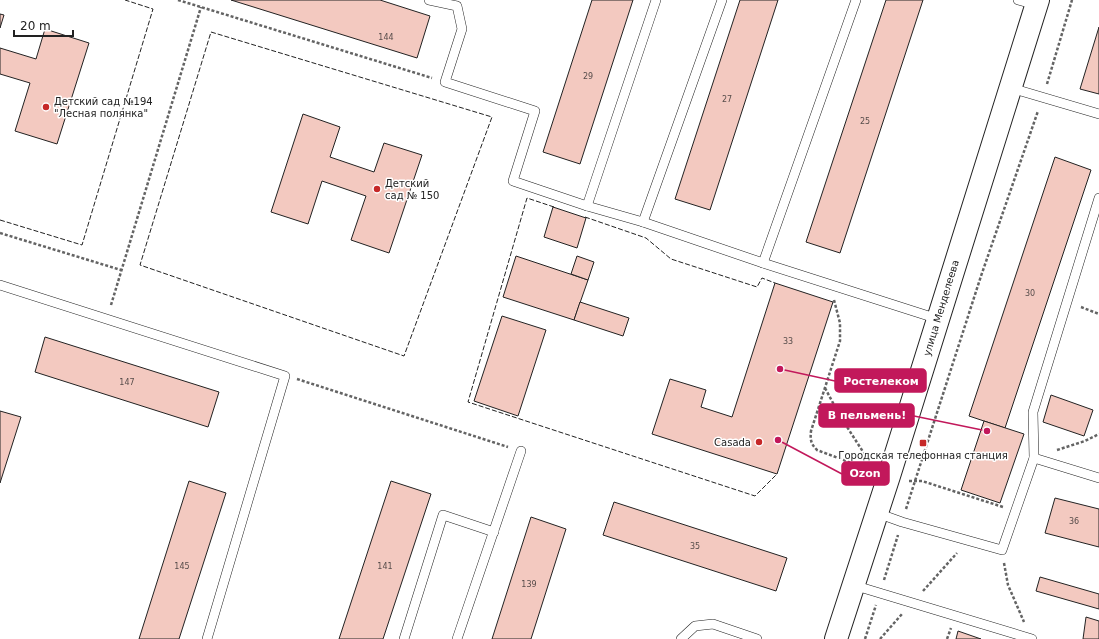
<svg xmlns="http://www.w3.org/2000/svg" width="1099" height="639" viewBox="0 0 1099 639" font-family="'DejaVu Sans',sans-serif">
<style>
.building{fill:#f3c9c0;stroke:#222}
.lines{fill:none;stroke-linecap:round;stroke-linejoin:round}
.lane-casing{stroke:#222;stroke-width:10}
.secondary-casing{stroke:#222;stroke-width:24}
.path{stroke:#646464;stroke-width:2.5;stroke-dasharray:3 2;stroke-linecap:butt}
.lane{stroke:#fff;stroke-width:9}
.secondary{stroke:#fff;stroke-width:22}
.fence{stroke:#222;stroke-width:1;stroke-dasharray:5 2;stroke-linecap:butt}
.poi-dot{fill:#c62828;stroke:#fff;stroke-width:1.5}
.labels{text-anchor:middle;dominant-baseline:central;stroke-width:3;stroke-linejoin:round;paint-order:stroke}
.number-label{font-size:8px;fill:#564c4a}
.poi-label{font-size:10px;fill:#222;stroke:#fff;text-anchor:start}
.street-label{font-size:10px;fill:#222;stroke:#fff}
.leader{fill:none;stroke:#c2185b;stroke-width:1.5}
.callout-dot{fill:#c2185b;stroke:#fff;stroke-width:1.5}
.callout{fill:#c2185b;stroke:#c2185b;stroke-width:1.5}
.callout-label{font-size:11px;text-anchor:middle;font-weight:bold;fill:#fff}
</style>
<rect width="100%" height="100%" fill="#fff"/>
<g class="building">
<polygon points="231,0 380,0 430,16 417,58"/>
<polygon points="592,0 633,0 580,164 543,152"/>
<polygon points="740,0 778,0 710,210 675,199"/>
<polygon points="886,0 923,0 840,253 806,242"/>
<polygon points="0,14 4,15 0,28"/>
<polygon points="1099,27 1099,94 1080,89"/>
<polygon points="45,29 89,43 57,144 15,131 30,83 0,74 0,48 36,59"/>
<polygon points="303,114 340,127 330,157 374,172 384,143 422,155 389,253 351,240 366,196 322,181 308,224 271,212"/>
<polygon points="1055,157 1091,170 1005,428 969,416"/>
<polygon points="553,207 586,218 577,248 544,237"/>
<polygon points="516,256 588,280 574,320 503,297"/>
<polygon points="577,256 594,262 588,280 571,274"/>
<polygon points="775,283 833,302 777,474 652,434 670,379 706,390 701,407 732,417"/>
<polygon points="580,302 629,318 623,336 574,320"/>
<polygon points="502,316 546,330 518,416 474,401"/>
<polygon points="45,337 219,392 208,427 35,372"/>
<polygon points="1051,395 1093,410 1084,436 1043,422"/>
<polygon points="0,411 21,417 0,483"/>
<polygon points="984,421 1024,434 1000,503 961,490"/>
<polygon points="189,481 226,493 179,639 139,639"/>
<polygon points="391,481 431,494 383,639 339,639"/>
<polygon points="1055,498 1099,509 1099,547 1045,533"/>
<polygon points="614,502 787,558 776,591 603,535"/>
<polygon points="531,517 566,529 531,639 492,639"/>
<polygon points="1040,577 1099,594 1099,609 1036,591"/>
<polygon points="1086,617 1099,621 1099,639 1083,639"/>
<polygon points="958,631 981,639 956,639"/>
</g>
<g class="lines">
<defs>
<g id="lane">
<polyline points="429,0 457,6 462,29 445,82 535,111 513,181 587,206 643,222 763,263 938,319"/>
<polyline points="1018,0 1036,5"/>
<polyline points="1011,88 1099,114"/>
<polyline points="587,206 656,0"/>
<polyline points="643,222 722,0"/>
<polyline points="763,263 856,0"/>
<polyline points="0,285 285,376 207,639"/>
<polyline points="1034,458 1099,478"/>
<polyline points="877,513 902,522 1002,550 1034,458 1033,412 1099,198"/>
<polyline points="853,585 1032,639"/>
<polyline points="404,639 443,515 494,532"/>
<polyline points="457,639 521,451"/>
<polyline points="681,639 695,626 713,624 757,639"/>
</g>
<polyline id="secondary" points="836,639 889,476 1038,0"/>
</defs>
<use href="#lane" class="lane-casing"/>
<use href="#secondary" class="secondary-casing"/>
<g class="path">
<polyline points="178,0 432,78"/>
<polyline points="1047,84 1072,0"/>
<polyline points="0,233 121,270"/>
<path d="M 834,300 L 840,323 L 840,341 L 811,431 C 810,440 811,444 817,450 L 870,470"/>
<polyline points="111,305 201,7"/>
<polyline points="1081,307 1099,314"/>
<polyline points="297,379 508,447"/>
<polyline points="825,388 840,416 867,458"/>
<polyline points="1057,450 1085,441 1099,434"/>
<polyline points="909,481 922,481 1003,507"/>
<polyline points="906,509 981,276 1038,111"/>
<polyline points="1004,563 1008,585 1024,622"/>
<polyline points="884,580 898,535"/>
<polyline points="923,591 957,553"/>
<polyline points="865,639 876,605"/>
<polyline points="880,639 902,614"/>
<polyline points="947,639 951,628"/>
</g>
<use href="#lane" class="lane"/>
<use href="#secondary" class="secondary"/>
<g class="fence">
<polygon points="211,32 492,117 404,356 140,265"/>
<polyline points="554,207 527,198 468,402 755,496 777,474"/>
<polyline points="585,217 646,238 671,259 757,287 762,278 775,283"/>
<polyline points="0,220 82,245 153,9 125,0"/>
</g>
</g>
<g class="poi-dot">
<circle cx="46" cy="107" r="4"/>
<circle cx="377" cy="189" r="4"/>
<circle cx="759" cy="442" r="4"/>
<rect x="919" y="439" width="8" height="8" rx="2"/>
</g>
<g class="labels">
<g class="number-label">
<text x="386" y="37">144</text>
<text x="588" y="76">29</text>
<text x="727" y="99">27</text>
<text x="865" y="121">25</text>
<text x="1030" y="293">30</text>
<text x="788" y="341">33</text>
<text x="127" y="382">147</text>
<text x="1074" y="521">36</text>
<text x="695" y="546">35</text>
<text x="182" y="566">145</text>
<text x="385" y="566">141</text>
<text x="529" y="584">139</text>
</g>
<g class="poi-label">
<text x="54" y="101">Детский сад №194<tspan x="54" dy="12">"Лесная полянка"</tspan></text>
<text x="385" y="183">Детский<tspan x="385" dy="12">сад № 150</tspan></text>
<text x="751" y="442" text-anchor="end">Casada</text>
<text x="923" y="455" text-anchor="middle">Городская телефонная станция</text>
</g>
<g class="street-label">
<text transform="translate(941 308) rotate(-73)">улица Менделеева</text>
</g>
</g>
<path class="leader" d="M780 369L835 381M987 431L914 416M778 440L842 474"/>
<g class="callout-dot">
<circle cx="780" cy="369" r="4"/>
<circle cx="987" cy="431" r="4"/>
<circle cx="778" cy="440" r="4"/>
</g>
<g class="callout">
<rect x="835" y="369" width="91" height="23" rx="4"/>
<rect x="819" y="404" width="95" height="23" rx="4"/>
<rect x="842" y="462" width="47" height="23" rx="4"/>
</g>
<g class="callout-label">
<text x="881" y="385">Ростелеком</text>
<text x="867" y="419">В пельмень!</text>
<text x="865" y="477">Ozon</text>
</g>
<path d="M14 30v6h59v-6" fill="none" stroke="#222222" stroke-width="2"/>
<text x="20" y="30" font-size="12" fill="#222222" stroke="#ffffff" stroke-width="3" paint-order="stroke">20 m</text>
</svg>
